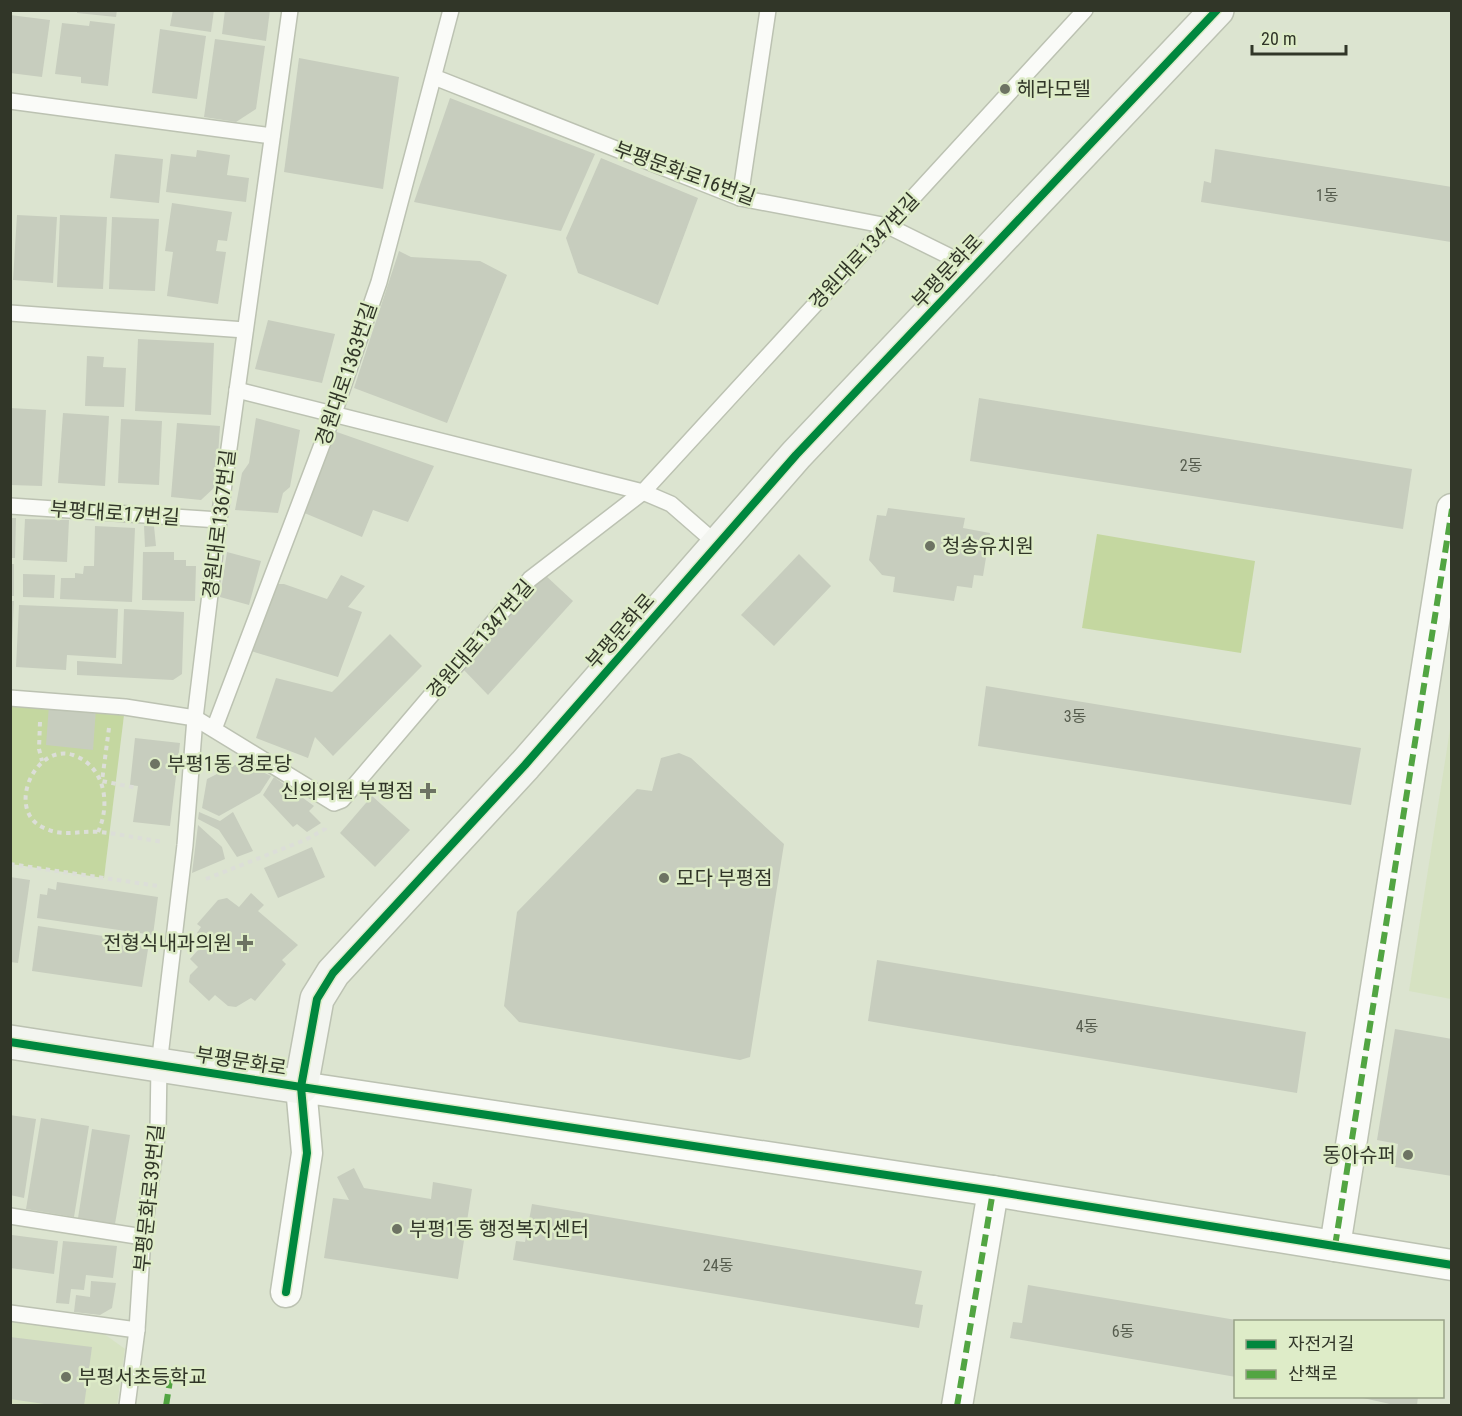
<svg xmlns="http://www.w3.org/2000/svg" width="1462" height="1416" viewBox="0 0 1462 1416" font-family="'Roboto Condensed','Noto Sans KR',sans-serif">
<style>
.built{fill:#d6e2c2}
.green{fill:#c4d7a0}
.building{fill:#c7cdbe}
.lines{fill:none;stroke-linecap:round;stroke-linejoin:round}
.lane-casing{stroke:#bcc2b2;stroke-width:18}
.street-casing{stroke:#bcc2b2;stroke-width:33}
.secondary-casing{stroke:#bcc2b2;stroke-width:36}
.path{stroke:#dcded8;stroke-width:4;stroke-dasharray:4.5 4.5;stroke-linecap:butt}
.lane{stroke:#fafbf8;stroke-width:15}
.street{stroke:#fafbf8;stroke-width:30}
.secondary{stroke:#f3f5f0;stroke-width:33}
.quiet{stroke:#52a542;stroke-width:6;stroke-dasharray:12 6;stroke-linecap:butt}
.cycleway-casing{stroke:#deecc8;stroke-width:11}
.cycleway{stroke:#00873e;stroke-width:8}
.poi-dot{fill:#6d7363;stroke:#deecc8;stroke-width:2}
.labels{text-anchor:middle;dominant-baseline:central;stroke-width:5;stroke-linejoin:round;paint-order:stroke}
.number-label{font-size:16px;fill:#565c4e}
.poi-label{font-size:20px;fill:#313628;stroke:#deecc8;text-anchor:start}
.street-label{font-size:20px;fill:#313628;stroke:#deecc8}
</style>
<rect width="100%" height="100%" fill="#dce4d0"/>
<g class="built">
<polygon points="1451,723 1452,999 1451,999 1409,991"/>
<polygon points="11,1318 100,1331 125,1349 117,1405 11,1406"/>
</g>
<g class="green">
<polygon points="1097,534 1255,561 1241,653 1082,628"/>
<polygon points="11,698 125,707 104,878 11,864"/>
</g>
<g class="building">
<polygon points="77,10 117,10 116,17 77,13"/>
<polygon points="173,10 214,10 211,32 170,26"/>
<polygon points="225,10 270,10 266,41 222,34"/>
<polygon points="10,15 50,20 42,77 10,73"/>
<polygon points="90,21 115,24 108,86 81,83 81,77 55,74 62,23 89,26"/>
<polygon points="160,29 206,36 197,99 152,93"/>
<polygon points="215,39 265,46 256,109 236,122 204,117"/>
<polygon points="299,58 399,77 383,189 284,172"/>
<polygon points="450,98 595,154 561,231 414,202"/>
<polygon points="1215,149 1452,187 1451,242 1201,202 1204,181 1211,183"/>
<polygon points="197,150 230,155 227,175 249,178 246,202 166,192 171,154 196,157"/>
<polygon points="115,154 163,159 159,203 110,198"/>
<polygon points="601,158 698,198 658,305 578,273 566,238"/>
<polygon points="172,203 232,212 227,241 218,240 216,251 226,252 218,304 167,296 173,252 165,251"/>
<polygon points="17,215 57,217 53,283 13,280"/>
<polygon points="60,215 107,217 103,289 57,287"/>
<polygon points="112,217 159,219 155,291 109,289"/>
<polygon points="399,251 411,257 480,261 507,275 447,423 354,388"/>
<polygon points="268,320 335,334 322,383 255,369"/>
<polygon points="138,339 214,343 211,415 135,411"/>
<polygon points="87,356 104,357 103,367 126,368 124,407 85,406"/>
<polygon points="979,398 1412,469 1403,529 970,461"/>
<polygon points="10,408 46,410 42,486 10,485"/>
<polygon points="63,413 109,416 105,486 58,483"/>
<polygon points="256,418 300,430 290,487 283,493 278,513 235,510 242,473 249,463"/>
<polygon points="121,419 162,421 159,485 118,483"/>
<polygon points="177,423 220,426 216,486 201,500 171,497"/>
<polygon points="334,431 434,466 408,522 373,510 362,537 302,512"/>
<polygon points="888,508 965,518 963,528 990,533 983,576 974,575 972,588 957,586 954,601 893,592 895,577 882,575 869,560 877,515 886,516"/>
<polygon points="10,518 16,518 15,558 10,558"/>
<polygon points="25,519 69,520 67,562 23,560"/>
<polygon points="95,526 135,528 132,602 60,599 61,578 75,578 75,573 83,574 84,566 94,566"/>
<polygon points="144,526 154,526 156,546 145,547"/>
<polygon points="143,552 174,552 174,560 186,560 186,566 196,566 195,601 142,600"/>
<polygon points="227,552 261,561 249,605 220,597"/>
<polygon points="799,554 831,586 774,646 741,615"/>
<rect x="10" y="564" width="4" height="32"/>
<polygon points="23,574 55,575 54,598 23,597"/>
<polygon points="341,575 365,586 348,607 362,612 338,677 244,649 269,584 284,584 327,599"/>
<polygon points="545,575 573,601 488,695 461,667"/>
<polygon points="10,601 14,601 12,643 10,643"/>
<polygon points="19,605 118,609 116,658 67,655 66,670 16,667"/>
<polygon points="124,609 184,612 182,674 173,680 77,675 77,661 122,664"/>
<polygon points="390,634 422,666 333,756 315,737 308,758 256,738 276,678 332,692"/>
<polygon points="986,686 1361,748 1351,805 978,746"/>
<polygon points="49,705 96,708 93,750 46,745"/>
<polygon points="135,738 180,743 170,826 133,822 138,786 130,785"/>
<polygon points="679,753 691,758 784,844 750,1057 740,1060 519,1022 504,1006 517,912 637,789 652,791 661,758"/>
<polygon points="241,762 271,776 260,793 219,816 202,808 207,779"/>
<polygon points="274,777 314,806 309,811 321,823 307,832 297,824 293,827 263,795"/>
<polygon points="372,796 410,830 375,867 340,833"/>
<polygon points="199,812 220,821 233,812 253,851 237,857 219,830 198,819"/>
<polygon points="198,825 222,847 225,859 192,873"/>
<polygon points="312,847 325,877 278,898 264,868"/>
<polygon points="10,877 30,880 18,963 10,962"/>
<polygon points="57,882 158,897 153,935 37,918 40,894 47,895 48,888 56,890"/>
<polygon points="251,893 264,905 258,911 298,945 282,960 286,964 255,1001 251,998 236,1007 228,1006 215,995 209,1001 189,982 190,975 198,967 190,959 206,941 197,933 201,927 197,924 218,900 227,898 239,907"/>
<polygon points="38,926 149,943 142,987 32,971"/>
<polygon points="877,960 1306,1032 1297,1093 868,1021"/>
<polygon points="1395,1029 1452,1039 1452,1176 1395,1167 1398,1144 1377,1140"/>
<polygon points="10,1115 36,1119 24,1198 10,1195"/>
<polygon points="41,1118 89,1126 74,1217 26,1209"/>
<polygon points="92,1129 130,1135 115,1224 78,1218"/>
<polygon points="354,1168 364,1188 431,1199 433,1182 472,1189 458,1279 324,1258 333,1198 349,1200 337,1177"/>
<polygon points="532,1204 922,1271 915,1304 923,1305 919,1328 513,1260 516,1241 525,1242"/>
<polygon points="12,1235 58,1241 54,1274 10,1268"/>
<polygon points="63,1241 117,1246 113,1278 86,1275 84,1290 71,1289 69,1304 56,1303"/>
<polygon points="91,1281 116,1283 112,1308 100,1315 74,1312 76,1295 90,1297"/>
<polygon points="1028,1285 1236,1320 1236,1377 1010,1338 1013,1322 1022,1323"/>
<polygon points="10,1337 92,1347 84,1406 58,1406 10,1399"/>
<polygon points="1354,1396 1418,1396 1417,1406 1399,1406"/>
</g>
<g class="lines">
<defs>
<g id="lane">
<polyline points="434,77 740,198 888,226 973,268"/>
<polyline points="10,101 272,136"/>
<polyline points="740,198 768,10"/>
<polyline points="10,313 245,330"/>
<polyline points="237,390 643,492 671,504 718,545"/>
<polyline points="10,506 219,520"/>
<polyline points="10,698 125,707 195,718 334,803 342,800 530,579 643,492 1085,10"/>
<polyline points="214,729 334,413 379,282 451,10"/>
<polyline points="10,1216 143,1237"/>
<polyline points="10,1313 137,1330"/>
<polyline points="127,1406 137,1330 143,1237 158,1130 159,1065 185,845 195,718 219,520 290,10"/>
</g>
<g id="street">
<polyline points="1335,1246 1452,509"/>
<polyline points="286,1292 307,1153 301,1087 993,1191 1452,1265"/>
<polyline points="957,1406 993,1191"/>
</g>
<polyline id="secondary" points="10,1042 301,1087 317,999 333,973 525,765 796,455 1217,10"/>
</defs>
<use href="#lane" class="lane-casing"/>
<use href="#street" class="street-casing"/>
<use href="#secondary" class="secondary-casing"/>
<g class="path">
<polyline points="40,722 39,749 42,761"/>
<polyline points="109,728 102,781 137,788"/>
<path d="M 98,832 C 111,804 105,766 73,755 C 35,743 6,809 42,827 C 63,838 79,830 100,832 C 121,834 142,839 163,842"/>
<polyline points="10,864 158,886"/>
<polyline points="206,879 305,840 325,829 326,825"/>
</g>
<use href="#lane" class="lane"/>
<use href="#street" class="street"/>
<use href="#secondary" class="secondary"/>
<g class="quiet">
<polyline points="1335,1246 1452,509"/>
<polyline points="166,1406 171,1374"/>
<polyline points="957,1406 993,1191"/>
</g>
<defs>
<g id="cycleway">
<polyline points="10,1042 301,1087 317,999 333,973 525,765 796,455 1217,10"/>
<polyline points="286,1292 307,1153 301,1087 993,1191 1452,1265"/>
</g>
</defs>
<use href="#cycleway" class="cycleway-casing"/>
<use href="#cycleway" class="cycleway"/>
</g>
<g class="poi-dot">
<circle cx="1005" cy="89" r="6"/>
<circle cx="930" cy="546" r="6"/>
<circle cx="155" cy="764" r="6"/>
<path d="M425 782h6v6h6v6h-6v6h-6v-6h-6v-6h6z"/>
<circle cx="664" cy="878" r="6"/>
<path d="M242 934h6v6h6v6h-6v6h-6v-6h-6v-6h6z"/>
<circle cx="1408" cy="1155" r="6"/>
<circle cx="397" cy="1229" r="6"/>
<circle cx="66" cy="1377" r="6"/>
</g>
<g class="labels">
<g class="number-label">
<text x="1327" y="195">1동</text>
<text x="1191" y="465">2동</text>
<text x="1075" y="716">3동</text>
<text x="1087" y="1026">4동</text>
<text x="718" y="1265">24동</text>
<text x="1123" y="1331">6동</text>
</g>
<g class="poi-label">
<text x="1017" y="89">헤라모텔</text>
<text x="942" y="546">청송유치원</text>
<text x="167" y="764">부평1동 경로당</text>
<text x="414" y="791" text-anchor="end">신의의원 부평점</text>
<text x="676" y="878">모다 부평점</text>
<text x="232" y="943" text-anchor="end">전형식내과의원</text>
<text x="1396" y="1155" text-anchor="end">동아슈퍼</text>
<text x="409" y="1229">부평1동 행정복지센터</text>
<text x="78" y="1377">부평서초등학교</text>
</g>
<g class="street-label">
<text transform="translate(685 173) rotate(20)">부평문화로16번길</text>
<text transform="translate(864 251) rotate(-47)">경원대로1347번길</text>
<text transform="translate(947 271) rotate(-47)">부평문화로</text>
<text transform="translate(346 374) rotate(-71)">경원대로1363번길</text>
<text transform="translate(115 513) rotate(4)">부평대로17번길</text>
<text transform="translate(219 524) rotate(-83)">경원대로1367번길</text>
<text transform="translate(620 631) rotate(-49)">부평문화로</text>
<text transform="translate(480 639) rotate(-49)">경원대로1347번길</text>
<text transform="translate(241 1061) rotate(9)">부평문화로</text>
<text transform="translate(149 1198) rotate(-84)">부평문화로39번길</text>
</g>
</g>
<rect width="1462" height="1416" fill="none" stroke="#313628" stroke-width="24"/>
<rect x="1234" y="1320" width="210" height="78" fill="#deecc8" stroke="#99a388" stroke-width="1.5"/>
<rect x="1246" y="1340" width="30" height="9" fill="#00873e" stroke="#99a388" stroke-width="1.5"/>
<text x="1288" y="1350" font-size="18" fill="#313628">자전거길</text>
<rect x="1246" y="1370" width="30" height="9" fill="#52a542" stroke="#99a388" stroke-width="1.5"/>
<text x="1288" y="1380" font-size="18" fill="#313628">산책로</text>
<path d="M1252 45v9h94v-9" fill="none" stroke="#313628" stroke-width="3"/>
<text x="1261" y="45" font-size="18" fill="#313628" stroke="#deecc8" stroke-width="4.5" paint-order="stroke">20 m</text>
</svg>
